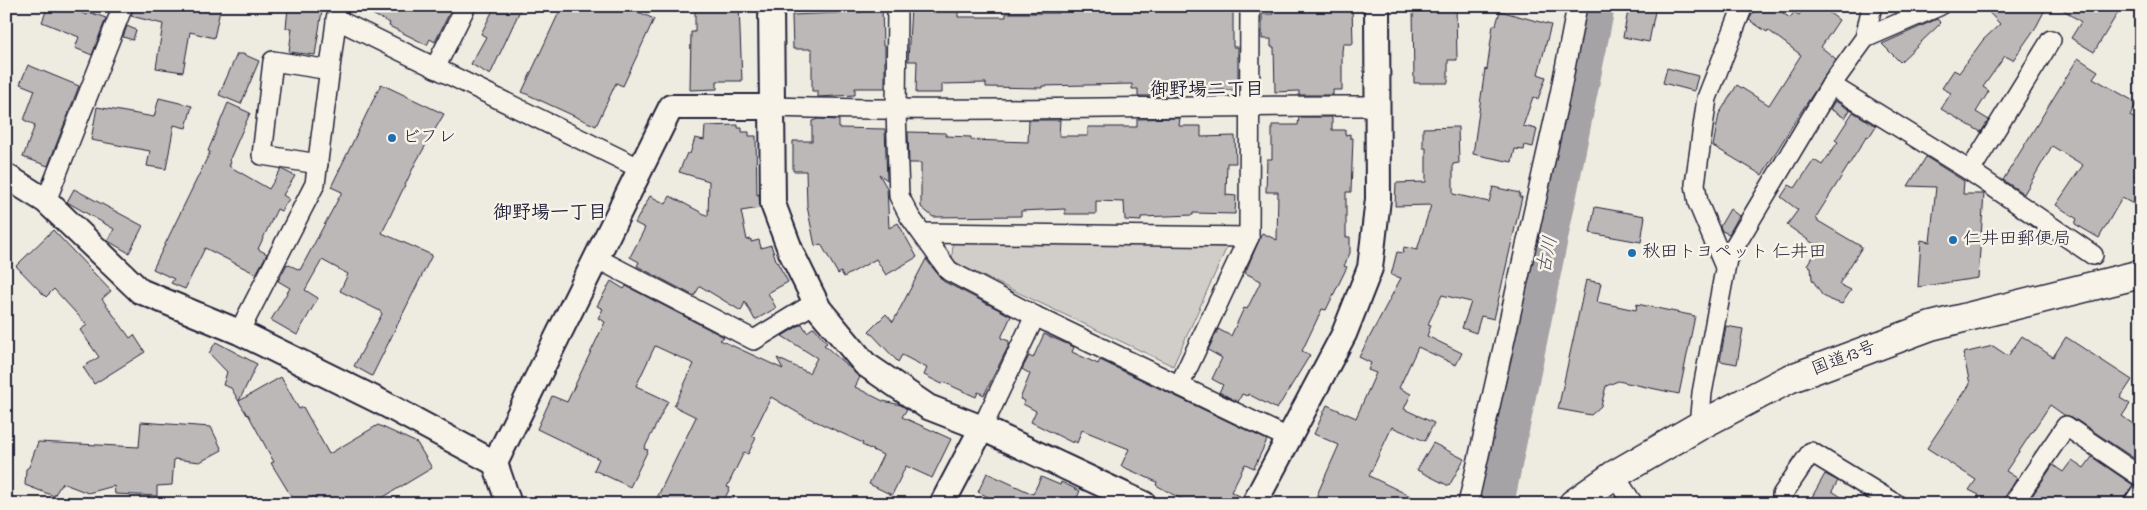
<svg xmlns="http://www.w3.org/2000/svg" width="2147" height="510" viewBox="0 0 2147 510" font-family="'Indie Flower','Klee One',sans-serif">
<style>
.green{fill:#d1cdc9;stroke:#7a7882}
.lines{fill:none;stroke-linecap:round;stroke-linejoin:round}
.river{stroke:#a6a3a6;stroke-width:34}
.building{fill:#bbb8b7;stroke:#22223b}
.minor-casing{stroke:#22223b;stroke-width:22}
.tertiary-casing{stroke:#22223b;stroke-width:28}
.trunk-casing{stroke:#22223b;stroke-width:31}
.minor{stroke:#f7f3e8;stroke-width:19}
.tertiary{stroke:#f7f3e8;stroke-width:24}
.trunk{stroke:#f7f3e8;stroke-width:28}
.poi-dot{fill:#1f6fb2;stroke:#f7f3e8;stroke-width:2}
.labels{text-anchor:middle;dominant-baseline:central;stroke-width:5;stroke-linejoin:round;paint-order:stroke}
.poi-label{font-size:18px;fill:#22223b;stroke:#f7f3e8;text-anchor:start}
.street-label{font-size:18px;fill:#22223b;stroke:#f7f3e8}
.neighbourhood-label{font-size:19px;font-weight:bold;fill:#22223b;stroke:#f7f3e8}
.water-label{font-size:19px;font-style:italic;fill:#504f60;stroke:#f7f3e8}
</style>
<rect width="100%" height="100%" fill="#eeebe1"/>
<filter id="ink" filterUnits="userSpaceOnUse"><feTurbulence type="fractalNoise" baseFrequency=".02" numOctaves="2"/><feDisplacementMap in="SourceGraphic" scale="10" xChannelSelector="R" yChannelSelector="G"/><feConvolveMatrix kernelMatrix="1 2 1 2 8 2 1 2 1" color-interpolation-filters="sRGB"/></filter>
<g filter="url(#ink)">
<polygon class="green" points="953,238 1227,247 1173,366 964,267 952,260"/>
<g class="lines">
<polyline class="river" points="1497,504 1598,6"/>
</g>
<g class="building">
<polygon points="48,6 64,6 87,15 89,12 106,18 92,55 75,48 79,37 42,22"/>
<polygon points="134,6 221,6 214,38 190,32 183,72 156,68 163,24 131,16"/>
<polygon points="356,6 418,6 431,12 434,6 453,6 435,42 430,39 427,45 389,26 390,23"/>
<polygon points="495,6 522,6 490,75 471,64 486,37 481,34"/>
<polygon points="562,6 625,6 654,19 623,86 616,83 596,126 522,92"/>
<polygon points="695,6 739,6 742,81 717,81 717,89 690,90 691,32 695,32"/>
<polygon points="862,6 882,6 883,46 885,46 885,88 855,88 855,95 818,97 818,91 812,91 812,49 793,49 792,15 862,12"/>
<polygon points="911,6 958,6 958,17 1006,17 1006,13 1059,13 1059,6 1233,6 1233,47 1238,47 1238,90 1183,90 1182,96 1138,96 1138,89 1132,89 1132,84 1042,86 1042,88 986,87 986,83 942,84 942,93 916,93 917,61 908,61"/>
<polygon points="1273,6 1352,6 1353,44 1343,44 1342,51 1342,90 1333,90 1333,95 1299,95 1299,91 1275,92 1274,47 1271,47 1271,39 1262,39 1262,14 1273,14"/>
<polygon points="1413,6 1456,6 1457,60 1448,60 1448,83 1414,83"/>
<polygon points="1629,6 1656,6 1649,42 1623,37"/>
<polygon points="1757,6 1773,6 1790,18 1794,12 1799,15 1806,6 1820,6 1839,20 1821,47 1836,59 1797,118 1762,175 1713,146 1719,114 1737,85 1769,105 1801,55 1768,30 1767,32 1749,20"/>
<polygon points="1886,6 1910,6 1894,13"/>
<polygon points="1983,6 2047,6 2036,27 2013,60 2005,56 1983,87 1989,91 1976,112 1989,120 1981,132 1941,109 1951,93 1942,88 1954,70 1959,73 1983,40 2000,24"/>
<polygon points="2058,6 2122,6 2094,52 2071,38 2081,22"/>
<polygon points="288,8 322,11 315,55 289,52 292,28 286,28"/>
<polygon points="1500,11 1551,25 1538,74 1546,77 1538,99 1533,97 1523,126 1537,129 1533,147 1525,145 1524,150 1515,149 1512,162 1473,154 1485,69 1487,70 1493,25 1496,25"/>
<polygon points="1937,19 1941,23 1900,62 1882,44"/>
<polygon points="127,26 136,30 133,40 123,37"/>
<polygon points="237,54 243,54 259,61 241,104 219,95"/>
<polygon points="2078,58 2098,71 2093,78 2137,103 2130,116 2141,122 2141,165 2134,176 2141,180 2141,208 2122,198 2099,238 2075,224 2077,219 2056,205 2083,165 2052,146 2024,194 2003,180"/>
<polygon points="28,65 79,86 48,166 23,157 35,125 24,120 35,90 20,84"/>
<polygon points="1667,68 1698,76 1694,91 1663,83"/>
<polygon points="381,84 444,114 416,162 382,233 432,255 372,376 354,366 382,314 380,311 340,291 348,274 322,260 305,290 318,298 297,335 271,320 290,288 278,281 287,264 300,270 342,192 331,187"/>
<polygon points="159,98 192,106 186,128 174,125 166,169 147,166 150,151 91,140 97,107 154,117"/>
<polygon points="1835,101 1850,110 1845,118 1830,109"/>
<polygon points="228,103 250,113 229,161 231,162 229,166 269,189 281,169 295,176 283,195 289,199 281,211 277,209 258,249 267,254 256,274 205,248 185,289 171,283 174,279 153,269 210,152 208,151"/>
<polygon points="1853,112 1876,126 1869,137 1867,136 1816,217 1818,221 1862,247 1839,284 1851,290 1842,304 1830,300 1822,295 1812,279 1811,267 1807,265 1818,247 1787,225 1798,210 1781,197 1789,185 1795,188 1814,160 1822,165 1838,142 1835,140"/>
<polygon points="1299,117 1332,117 1332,130 1345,130 1345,135 1350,134 1350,138 1353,138 1351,192 1346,192 1346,237 1350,237 1350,253 1344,266 1347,267 1326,310 1322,309 1302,351 1310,355 1277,409 1248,394 1247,396 1242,394 1238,402 1219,392 1223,385 1212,379 1222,358 1208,350 1218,329 1231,336 1244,308 1247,309 1261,281 1245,273 1262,233 1277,240 1278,192 1266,192 1267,159 1272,159 1272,125 1298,125"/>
<polygon points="1180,118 1179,126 1201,126 1201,137 1235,136 1236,163 1227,163 1226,195 1236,196 1235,214 1193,213 1193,215 1141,217 1141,221 1125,220 1124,202 1096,201 1096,214 1065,214 1065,209 1021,211 1021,216 933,217 921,207 921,163 909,163 908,132 946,133 946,136 971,137 971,140 1028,142 1029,120 1060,120 1059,136 1088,136 1088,127 1137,127 1137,119"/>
<polygon points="818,119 839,120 839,128 885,129 887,180 879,174 887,188 889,228 898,223 917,257 886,275 876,259 844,277 841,272 838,274 821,244 815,246 807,206 806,171 793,171 793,141 812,141 812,121"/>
<polygon points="738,125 738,128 742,128 742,132 749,132 749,136 756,136 757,195 759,194 760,208 741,211 747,240 751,239 751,242 759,240 761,248 771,245 776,260 788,282 768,293 776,308 755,320 745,302 741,311 700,286 694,296 637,266 639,262 630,257 645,228 635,223 650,196 666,204 670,196 708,216 709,181 679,172 687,153 690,154 695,138 704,140 705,126"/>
<polygon points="1458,127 1459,163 1453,164 1453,194 1489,202 1493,187 1520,193 1519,197 1522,197 1494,319 1481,316 1476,333 1462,328 1471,302 1442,295 1428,324 1431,325 1427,336 1462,353 1456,365 1418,347 1399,388 1411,394 1404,409 1434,423 1425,441 1392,427 1369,476 1427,504 1313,504 1339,445 1314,434 1327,405 1356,418 1376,373 1368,370 1371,363 1359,357 1401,278 1391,275 1397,252 1403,253 1404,247 1417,250 1431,205 1395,206 1396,183 1426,182 1426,148 1423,148 1423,128"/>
<polygon points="1926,157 1964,181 1963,194 1984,194 1978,278 1918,287 1921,240 1930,242 1936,187 1908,186"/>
<polygon points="74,189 143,226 129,253 108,241 114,229 67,202"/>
<polygon points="1595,207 1645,216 1641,242 1590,233"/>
<polygon points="1730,209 1739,216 1729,234 1722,231 1720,226"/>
<polygon points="53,230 111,291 102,299 130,338 134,335 145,352 94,384 83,367 99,357 80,330 87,325 54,289 46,297 16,266"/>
<polygon points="926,259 943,281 1011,316 1001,338 1009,341 1009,345 984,395 978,392 976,397 943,382 942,384 924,375 927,368 902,355 898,362 869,331 886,314 893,322"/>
<polygon points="1586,280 1601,283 1597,302 1636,310 1637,304 1695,316 1679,394 1618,381 1606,386 1601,406 1591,415 1558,409"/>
<polygon points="611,281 624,289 626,286 724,337 720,340 783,369 777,358 809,373 817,358 782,336 802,324 807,332 814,327 827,343 824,345 860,377 855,387 883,401 901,405 907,409 902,417 951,439 932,478 906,466 892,495 869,484 883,455 862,445 863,443 800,414 771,397 752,436 756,438 748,454 744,452 727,487 730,488 722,504 654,504 696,417 674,406 694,364 655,346 636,386 668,401 644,449 648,450 630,487 594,470 599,459 537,429 552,396 567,402 605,322 598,318 603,309 597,306"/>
<polygon points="1726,326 1743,329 1737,364 1720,361"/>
<polygon points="1044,334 1074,347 1072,352 1098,364 1100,360 1267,440 1254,468 1245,464 1231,492 1242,497 1240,504 1190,504 1156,485 1157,482 1121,466 1129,449 1082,430 1077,443 1074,441 1073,443 1031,422 1036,411 1023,404 1025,401 1020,399 1030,374 1022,369 1029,356 1033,358"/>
<polygon points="2022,336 2053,357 2066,337 2132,380 2120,398 2130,404 2122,416 2141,430 2141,457 2138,461 2072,417 2064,415 2050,405 2006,471 2017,478 2002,504 1973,504 1979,495 1969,490 1976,480 1927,448 1970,384 1963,353 1993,346 2008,356"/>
<polygon points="216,342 257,364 239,401 281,377 299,409 303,407 329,454 378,425 417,443 432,468 372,504 318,504 314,496 301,504 296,504 271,463 274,462 248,414 247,415 231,388 223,385 227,372 209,353"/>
<polygon points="141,422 211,427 222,450 200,462 174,459 172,485 157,486 157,496 115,494 114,486 88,493 62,483 54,496 25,485 26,469 29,467 38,442 139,447"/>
<polygon points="1433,443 1464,459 1449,486 1417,470"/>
<polygon points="2092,457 2133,485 2120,504 2037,504 2030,499 2053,465 2063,472 2072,460 2084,468"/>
<polygon points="987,473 1033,494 1041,477 1060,485 1061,482 1080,491 1074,504 1003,504 978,492"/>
<polygon points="1825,474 1838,481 1832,491 1852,504 1808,504"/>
</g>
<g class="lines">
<defs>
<g id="minor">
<polyline points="897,6 896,111 899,196 910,217 949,271 1035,316 1288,438"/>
<polyline points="336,19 641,169"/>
<polyline points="1865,38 1939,6"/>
<polyline points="435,68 466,6"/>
<polyline points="1831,85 1970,171 2093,255"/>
<path d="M 772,107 C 974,113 1176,105 1378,106"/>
<polyline points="318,164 262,155 273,61 330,70"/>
<polyline points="1970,171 2051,40"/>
<polyline points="46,201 123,6"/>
<polyline points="922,233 1249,237"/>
<polyline points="598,259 754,340 816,302"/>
<polyline points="1725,267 1698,203 1695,184 1707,98 1743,6"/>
<polyline points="239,332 315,184 338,6"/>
<polyline points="1180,384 1249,237 1250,6"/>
<polyline points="1699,426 1702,393 1727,259 1831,85 1865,38 1872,6"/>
<polyline points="982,428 1035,316"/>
<polyline points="1614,475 1633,504"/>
<polyline points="1782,495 1811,452 1896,504"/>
<polyline points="1468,504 1560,94 1577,6"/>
<polyline points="2013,504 2066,426 2141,477"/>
<polyline points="2133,504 2141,492"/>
</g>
<g id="tertiary">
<polyline points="771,6 773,204 791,252 819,309 865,364 928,407 982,428 1144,504"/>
<polyline points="6,176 46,201 140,291 239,332 383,403 495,463 509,504"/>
<polyline points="495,463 671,107 772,107"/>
<polyline points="942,504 982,428"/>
<polyline points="1254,504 1344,334 1370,268 1378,199 1377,6"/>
</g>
<polyline id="trunk" points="1573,504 1614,475 1699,426 1789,379 1931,326 2141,274"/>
</defs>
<use href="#minor" class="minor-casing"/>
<use href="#tertiary" class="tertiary-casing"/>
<use href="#trunk" class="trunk-casing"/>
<use href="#minor" class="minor"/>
<use href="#tertiary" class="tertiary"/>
<use href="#trunk" class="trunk"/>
</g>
</g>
<g class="poi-dot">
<circle cx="392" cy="138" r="5"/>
<circle cx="1953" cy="240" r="5"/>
<circle cx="1632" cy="253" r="5"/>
</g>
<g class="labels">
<g class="poi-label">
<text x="402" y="138">ビフレ</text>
<text x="1963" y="240">仁井田郵便局</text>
<text x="1642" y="253">秋田トヨペット 仁井田</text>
</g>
<g class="street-label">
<text transform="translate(1844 359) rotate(-21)">国道13号</text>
</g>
<g class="neighbourhood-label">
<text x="1207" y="90">御野場二丁目</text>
<text x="550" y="213">御野場一丁目</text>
</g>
<g class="water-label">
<text transform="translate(1548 255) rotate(-78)">古川</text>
</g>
</g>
<rect width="2147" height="510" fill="none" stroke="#f7f3e8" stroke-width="25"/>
<rect x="12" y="12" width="2122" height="485" fill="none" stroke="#22223b" stroke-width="2" filter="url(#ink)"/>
</svg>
